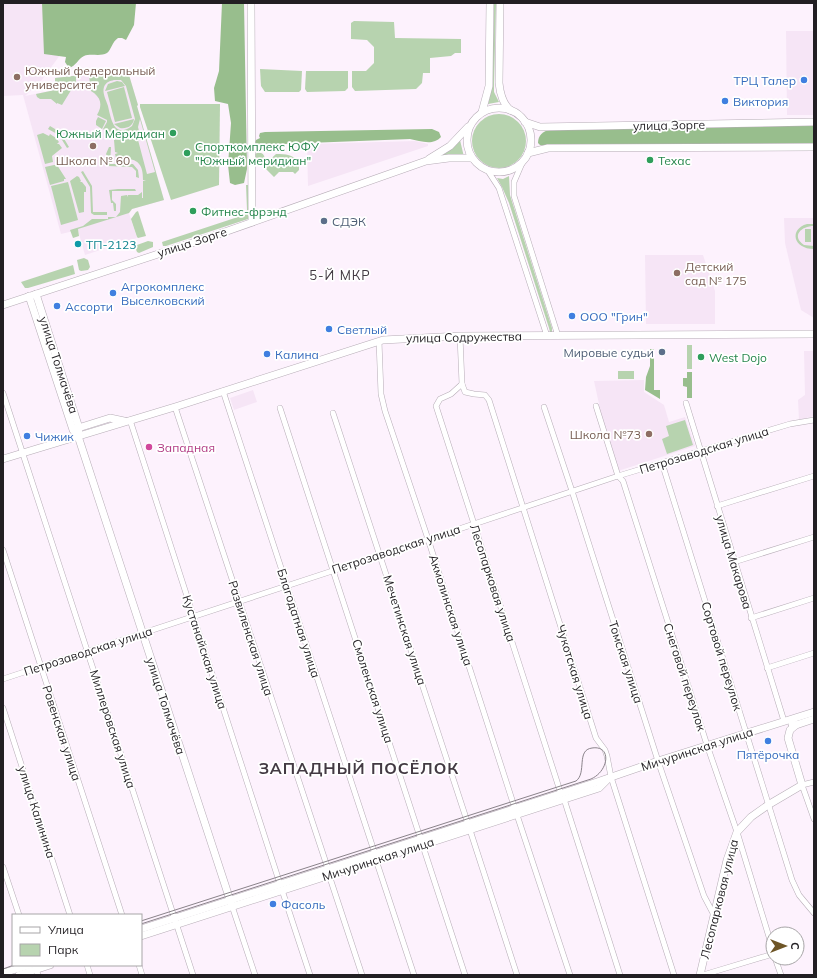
<svg xmlns="http://www.w3.org/2000/svg" width="817" height="978" viewBox="0 0 817 978" font-family="Mulish,sans-serif">
<style>
.built{fill:#f6e5f6}
.green{fill:#b7d3af;fill-rule:evenodd}
.forest{fill:#98be8d}
.lines{fill:none;stroke-linecap:round;stroke-linejoin:round}
.street-casing{stroke:#b7adb7;stroke-width:6}
.secondary-casing{stroke:#b7adb7;stroke-width:8}
.street{stroke:#fff;stroke-width:5}
.secondary{stroke:#fff;stroke-width:7}
.tram{stroke:#8a838a;stroke-width:1}
.education-dot{fill:#8d6e63;stroke:#fff;stroke-width:1.5}
.shop-dot{fill:#3f7fe0;stroke:#fff;stroke-width:1.5}
.leisure-dot{fill:#2e9e5b;stroke:#fff;stroke-width:1.5}
.service-dot{fill:#5c6f8a;stroke:#fff;stroke-width:1.5}
.culture-dot{fill:#0f9aa8;stroke:#fff;stroke-width:1.5}
.hotel-dot{fill:#d1479c;stroke:#fff;stroke-width:1.5}
.labels{text-anchor:middle;dominant-baseline:central;stroke-width:3.5;stroke-linejoin:round;paint-order:stroke}
.education-label{font-size:12px;fill:#785e54;stroke:#fff;text-anchor:start}
.shop-label{font-size:12px;fill:#366cbe;stroke:#fff;text-anchor:start}
.street-label{font-size:12px;fill:#221f23;stroke:#fff}
.leisure-label{font-size:12px;fill:#27864d;stroke:#fff;text-anchor:start}
.service-label{font-size:12px;fill:#4e5e75;stroke:#fff;text-anchor:start}
.culture-label{font-size:12px;fill:#0d838f;stroke:#fff;text-anchor:start}
.hotel-label{font-size:12px;fill:#b23c85;stroke:#fff;text-anchor:start}
.neighbourhood-label{font-size:13px;letter-spacing:1px;fill:#433a43;stroke:#fff}
.district-label{font-size:16px;font-weight:bold;letter-spacing:1px;fill:#433a43;stroke:#fff}
</style>
<rect width="100%" height="100%" fill="#fdf2fd"/>
<g class="built">
<polygon points="3,3 73,3 63,51 41,81 25,96 55,90 55,78 112,71 129,75 138,105 137,106 164,200 132,209 129,213 137,238 85,255 78,230 61,234 23,95 3,96"/>
<polygon points="786,31 814,31 814,115 787,115"/>
<polygon points="415,141 428,144 428,146 308,186 307,144"/>
<polygon points="784,218 814,218 814,318 801,310 785,243"/>
<polygon points="645,255 703,255 715,291 715,324 646,324"/>
<polygon points="804,351 814,351 814,416 799,420 798,400 805,395"/>
<polygon points="644,380 644,392 664,405 669,422 685,417 695,446 618,471 597,404 599,404 594,381"/>
<polygon points="253,390 257,402 234,410 230,398"/>
</g>
<g class="green">
<polygon points="494,3 496,3 494,87 494,92 499,102 488,104 492,87"/>
<polygon points="354,21 394,22 395,38 461,39 461,53 455,53 451,56 430,58 430,73 423,73 422,83 416,89 355,91 352,87 352,71 366,71 374,63 374,47 367,40 351,39 351,23"/>
<polygon points="260,69 302,71 301,90 299,92 265,92 261,86"/>
<path d="M 112,71 L 129,75 L 138,105 L 137,106 L 164,200 L 132,209 L 129,213 L 78,229 L 79,236 L 73,238 L 70,230 L 83,226 L 92,219 L 108,219 L 108,217 L 116,217 L 120,212 L 121,196 L 127,195 L 128,197 L 128,195 L 138,195 L 142,192 L 142,198 L 143,198 L 143,181 L 146,180 L 143,180 C 143,169 141,160 128,159 C 123,159 120,160 116,158 L 115,154 L 118,153 L 115,152 L 114,140 L 123,138 L 123,137 L 113,139 L 110,134 L 103,129 L 107,122 L 107,120 L 97,115 C 103,105 101,97 91,91 L 89,76 L 87,76 L 86,74 ZM 114,80 L 121,80 L 126,86 L 135,119 L 132,126 C 114,139 111,119 108,106 C 106,100 102,93 104,87 C 106,82 110,81 114,80 ZM 140,119 L 155,172 L 147,174 L 138,140 L 141,139 L 138,127 Z"/>
<polygon points="306,71 348,71 348,88 345,91 307,92 305,89"/>
<polygon points="81,75 81,77 76,78 76,83 74,88 73,87 62,105 57,103 57,104 51,99 40,99 37,97 36,94 55,90 55,78"/>
<polygon points="117,81 122,82 125,86 105,91 108,84"/>
<polygon points="124,87 132,118 115,122 107,92"/>
<polygon points="140,104 220,104 219,185 171,200 140,107"/>
<circle cx="499" cy="141" r="27"/>
<polygon points="98,117 106,121 102,129 96,125 96,121"/>
<path d="M 134,119 C 133,126 127,129 120,128 L 114,124 Z"/>
<polygon points="50,126 60,132 69,147 67,148 59,135 48,129"/>
<polygon points="43,133 49,136 50,134 56,138 59,142 57,144 59,144 62,148 52,156 53,162 45,164 37,135"/>
<polygon points="460,140 464,157 443,155 454,147"/>
<polygon points="109,147 111,147 110,164 133,164 138,170 139,178 136,177 136,171 132,167 108,166 106,161 108,158 106,154"/>
<circle cx="259" cy="158" r="5.5"/>
<path d="M 276,154 C 286,154 293,154 299,163 L 299,170 L 295,174 L 293,172 L 279,172 L 274,177 L 263,166 Z"/>
<polygon points="54,165 57,165 66,179 64,179 64,181 50,185 45,167"/>
<polygon points="83,171 92,186 93,212 107,212 107,215 94,215 91,213 90,187 81,172"/>
<polygon points="77,176 79,177 81,181 80,182 82,182 86,187 86,192 84,192 84,212 79,213 70,181"/>
<polygon points="509,176 510,195 552,328 552,333 550,332 549,328 509,203 502,187 497,178 503,179"/>
<polygon points="68,182 78,220 61,225 51,186"/>
<polygon points="246,185 250,185 250,215 248,219 166,246 163,246 162,242 244,215 247,210"/>
<polygon points="118,189 135,189 136,191 112,191 112,200 116,204 116,211 114,211 113,203 111,203 109,190"/>
<polygon points="138,211 146,236 138,238 137,237 131,219 136,212"/>
<path d="M 807,224 L 814,224 L 814,226 C 801,226 791,236 804,245 L 814,246 L 814,249 C 793,249 789,229 807,224 Z"/>
<rect x="805" y="229" width="6" height="13"/>
<polygon points="148,241 153,242 153,247 139,253 137,252 135,247 137,245"/>
<polygon points="84,258 88,260 90,267 88,270 81,271 79,270 77,260"/>
<polygon points="73,265 75,274 28,288 25,288 21,282"/>
<rect x="687" y="345" width="5" height="24"/>
<rect x="618" y="371" width="16" height="8"/>
<polygon points="685,420 693,445 667,454 662,439 669,436 666,426"/>
</g>
<g class="forest">
<path d="M 42,3 L 136,3 L 134,25 L 126,40 L 122,38 L 118,38 C 112,42 111,50 107,53 C 100,57 91,53 84,56 C 78,59 76,66 69,68 L 65,62 L 66,57 L 44,54 Z"/>
<polygon points="222,3 244,3 247,169 244,183 235,185 230,183 228,165 231,123 228,104 215,101 214,88 219,71"/>
<path d="M 814,125 L 814,144 L 544,146 L 540,145 L 538,143 C 538,135 543,131 550,130 Z"/>
<path d="M 432,129 L 439,132 L 441,137 C 433,146 420,141 410,139 L 257,145 L 254,143 L 256,140 L 260,138 L 259,136 L 260,133 L 265,132 Z"/>
<polygon points="650,349 654,349 654,390 660,390 660,399 645,390 646,377 650,366"/>
<polygon points="687,372 692,372 692,398 687,398 687,387 683,386 683,378 687,378"/>
</g>
<g class="lines">
<defs>
<g id="street">
<polyline points="523,161 514,182 514,196 558,336"/>
<polyline points="488,171 499,188 547,336"/>
<polyline points="460,336 462,384 465,392 474,394 485,395 489,400 596,738 605,750 607,756 611,777 674,975"/>
<polyline points="379,341 381,394 385,411 428,539 515,809"/>
<polyline points="462,384 451,394 440,399 436,406 561,794"/>
<polyline points="223,391 375,854"/>
<polyline points="3,393 193,975"/>
<polyline points="686,403 784,721"/>
<polyline points="596,406 618,476 623,481 707,745 737,832 773,950"/>
<polyline points="175,407 328,869"/>
<polyline points="544,407 572,491 658,761 704,896 714,915"/>
<polyline points="280,408 465,975"/>
<polyline points="333,413 468,824"/>
<polyline points="130,420 280,884"/>
<polyline points="662,463 792,880 799,895 814,913"/>
<polyline points="717,506 814,476"/>
<polyline points="3,550 122,915"/>
<polyline points="734,562 814,537"/>
<polyline points="751,618 814,598"/>
<polyline points="767,668 814,653"/>
<polyline points="3,679 381,555 618,476 790,424 814,420"/>
<polyline points="3,708 70,915"/>
<polyline points="814,782 802,785 814,819"/>
<polyline points="564,799 620,975"/>
<polyline points="517,815 570,975"/>
<polyline points="470,830 517,975"/>
<polyline points="376,860 414,975"/>
<polyline points="3,867 19,915"/>
<polyline points="329,875 362,975"/>
<polyline points="282,890 310,975"/>
<polyline points="232,906 255,975"/>
<polyline points="775,958 781,975"/>
<polyline points="35,965 38,975"/>
<polyline points="87,965 90,975"/>
<polyline points="139,965 142,975"/>
<polyline points="703,975 773,954"/>
</g>
<g id="secondary">
<polyline points="251,3 252,222"/>
<path d="M 500,3 L 499,83 C 500,93 502,103 510,110"/>
<circle cx="499" cy="140" r="32"/>
<polyline points="482,112 489,86 490,3"/>
<polyline points="525,122 540,127 814,122"/>
<polyline points="528,153 548,148 814,147"/>
<polyline points="429,159 450,146 468,127"/>
<polyline points="36,294 79,428 78,436"/>
<polyline points="29,296 73,430 78,436 232,906"/>
<polyline points="3,305 216,235 426,161 449,158 471,158"/>
<polyline points="75,429 110,418 124,421"/>
<polyline points="3,459 178,406 383,340 460,336 814,334"/>
<polyline points="792,724 796,725 814,719"/>
<polyline points="141,929 594,783 658,761 814,712"/>
<polyline points="141,936 599,788 608,779"/>
<polyline points="3,973 30,965"/>
<polyline points="19,975 50,965"/>
<polyline points="700,975 727,860 737,832 751,817 768,805 802,785 788,738 790,730 796,725"/>
</g>
</defs>
<use href="#street" class="street-casing"/>
<use href="#secondary" class="secondary-casing"/>
<use href="#street" class="street"/>
<use href="#secondary" class="secondary"/>
<g class="tram">
<path d="M 141,921 L 576,781 C 587,773 576,750 592,748 C 612,745 609,771 591,779 L 141,924"/>
<polyline points="3,969 14,965"/>
</g>
</g>
<g class="education-dot">
<circle cx="17" cy="77" r="4"/>
<circle cx="93" cy="146" r="4"/>
<circle cx="677" cy="273" r="4"/>
<circle cx="649" cy="434" r="4"/>
</g>
<g class="shop-dot">
<circle cx="804" cy="80" r="4"/>
<circle cx="725" cy="101" r="4"/>
<circle cx="113" cy="293" r="4"/>
<circle cx="57" cy="306" r="4"/>
<circle cx="572" cy="316" r="4"/>
<circle cx="329" cy="329" r="4"/>
<circle cx="267" cy="354" r="4"/>
<circle cx="27" cy="436" r="4"/>
<circle cx="768" cy="741" r="4"/>
<circle cx="273" cy="904" r="4"/>
</g>
<g class="leisure-dot">
<circle cx="173" cy="133" r="4"/>
<circle cx="187" cy="153" r="4"/>
<circle cx="650" cy="160" r="4"/>
<circle cx="193" cy="211" r="4"/>
<circle cx="701" cy="357" r="4"/>
</g>
<g class="service-dot">
<circle cx="324" cy="221" r="4"/>
<circle cx="662" cy="352" r="4"/>
</g>
<circle class="culture-dot" cx="78" cy="244" r="4"/>
<circle class="hotel-dot" cx="149" cy="447" r="4"/>
<g class="labels">
<g class="education-label">
<text x="25" y="70">Южный федеральный<tspan x="25" dy="14">университет</tspan></text>
<text x="93" y="160" text-anchor="middle">Школа № 60</text>
<text x="685" y="266">Детский<tspan x="685" dy="14">сад № 175</tspan></text>
<text x="641" y="434" text-anchor="end">Школа №73</text>
</g>
<g class="shop-label">
<text x="796" y="80" text-anchor="end">ТРЦ Талер</text>
<text x="733" y="101">Виктория</text>
<text x="121" y="286">Агрокомплекс<tspan x="121" dy="14">Выселковский</tspan></text>
<text x="65" y="306">Ассорти</text>
<text x="580" y="316">ООО "Грин"</text>
<text x="337" y="329">Светлый</text>
<text x="275" y="354">Калина</text>
<text x="35" y="436">Чижик</text>
<text x="768" y="754" text-anchor="middle">Пятёрочка</text>
<text x="281" y="904">Фасоль</text>
</g>
<g class="street-label">
<text transform="translate(669 125) rotate(-1)">улица Зорге</text>
<text transform="translate(192 242) rotate(-18)">улица Зорге</text>
<text transform="translate(464 337) rotate(-1)">улица Содружества</text>
<text transform="translate(59 365) rotate(72)">улица Толмачёва</text>
<text transform="translate(704 450) rotate(-17)">Петрозаводская улица</text>
<text transform="translate(396 549) rotate(-18)">Петрозаводская улица</text>
<text transform="translate(734 562) rotate(73)">улица Макарова</text>
<text transform="translate(493 583) rotate(72)">Лесопарковая улица</text>
<text transform="translate(451 610) rotate(72)">Акмолинская улица</text>
<text transform="translate(299 623) rotate(72)">Благодатная улица</text>
<text transform="translate(405 630) rotate(72)">Мечетинская улица</text>
<text transform="translate(251 638) rotate(72)">Развиленская улица</text>
<text transform="translate(88 651) rotate(-18)">Петрозаводская улица</text>
<text transform="translate(205 652) rotate(72)">Кустанайская улица</text>
<text transform="translate(722 656) rotate(73)">Сортовой переулок</text>
<text transform="translate(626 662) rotate(72)">Томская улица</text>
<text transform="translate(575 672) rotate(73)">Чукотская улица</text>
<text transform="translate(685 677) rotate(72)">Снеговой переулок</text>
<text transform="translate(373 691) rotate(72)">Смоленская улица</text>
<text transform="translate(166 706) rotate(72)">улица Толмачёва</text>
<text transform="translate(113 729) rotate(72)">Миллеровская улица</text>
<text transform="translate(62 733) rotate(72)">Ровенская улица</text>
<text transform="translate(697 749) rotate(-18)">Мичуринская улица</text>
<text transform="translate(37 812) rotate(72)">улица Калинина</text>
<text transform="translate(378 859) rotate(-18)">Мичуринская улица</text>
<text transform="translate(719 899) rotate(-76)">Лесопарковая улица</text>
</g>
<g class="leisure-label">
<text x="165" y="133" text-anchor="end">Южный Меридиан</text>
<text x="195" y="146">Спорткомплекс ЮФУ<tspan x="195" dy="14">"Южный меридиан"</tspan></text>
<text x="658" y="160">Техас</text>
<text x="201" y="211">Фитнес-фрэнд</text>
<text x="709" y="357">West Dojo</text>
</g>
<g class="service-label">
<text x="332" y="221">СДЭК</text>
<text x="654" y="352" text-anchor="end">Мировые судьи</text>
</g>
<g class="culture-label">
<text x="86" y="244">ТП-2123</text>
</g>
<g class="hotel-label">
<text x="157" y="447">Западная</text>
</g>
<g class="neighbourhood-label">
<text x="340" y="275">5-Й МКР</text>
</g>
<g class="district-label">
<text x="359" y="768">ЗАПАДНЫЙ ПОСЁЛОК</text>
</g>
</g>
<rect width="817" height="978" fill="none" stroke="#221f23" stroke-width="8"/>
<rect x="12" y="914" width="130" height="52" fill="#ffffff" stroke="#a7a5a7"/>
<rect x="20" y="927" width="20" height="6" fill="#ffffff" stroke="#a7a5a7"/>
<text x="48" y="934" font-size="12" fill="#221f23">Улица</text>
<rect x="20" y="944" width="20" height="12" fill="#b7d3af" stroke="#a7a5a7"/>
<text x="48" y="954" font-size="12" fill="#221f23">Парк</text>
<g transform="translate(785 946) rotate(90)"><circle r="19" fill="#ffffff" stroke="#a7a5a7"/>
<path d="M0-3L7 15L0 10L-7 15Z" fill="#6e5526"/>
<text y="-6" font-size="11" font-weight="bold" text-anchor="middle" fill="#221f23">С</text>
</g>
</svg>
